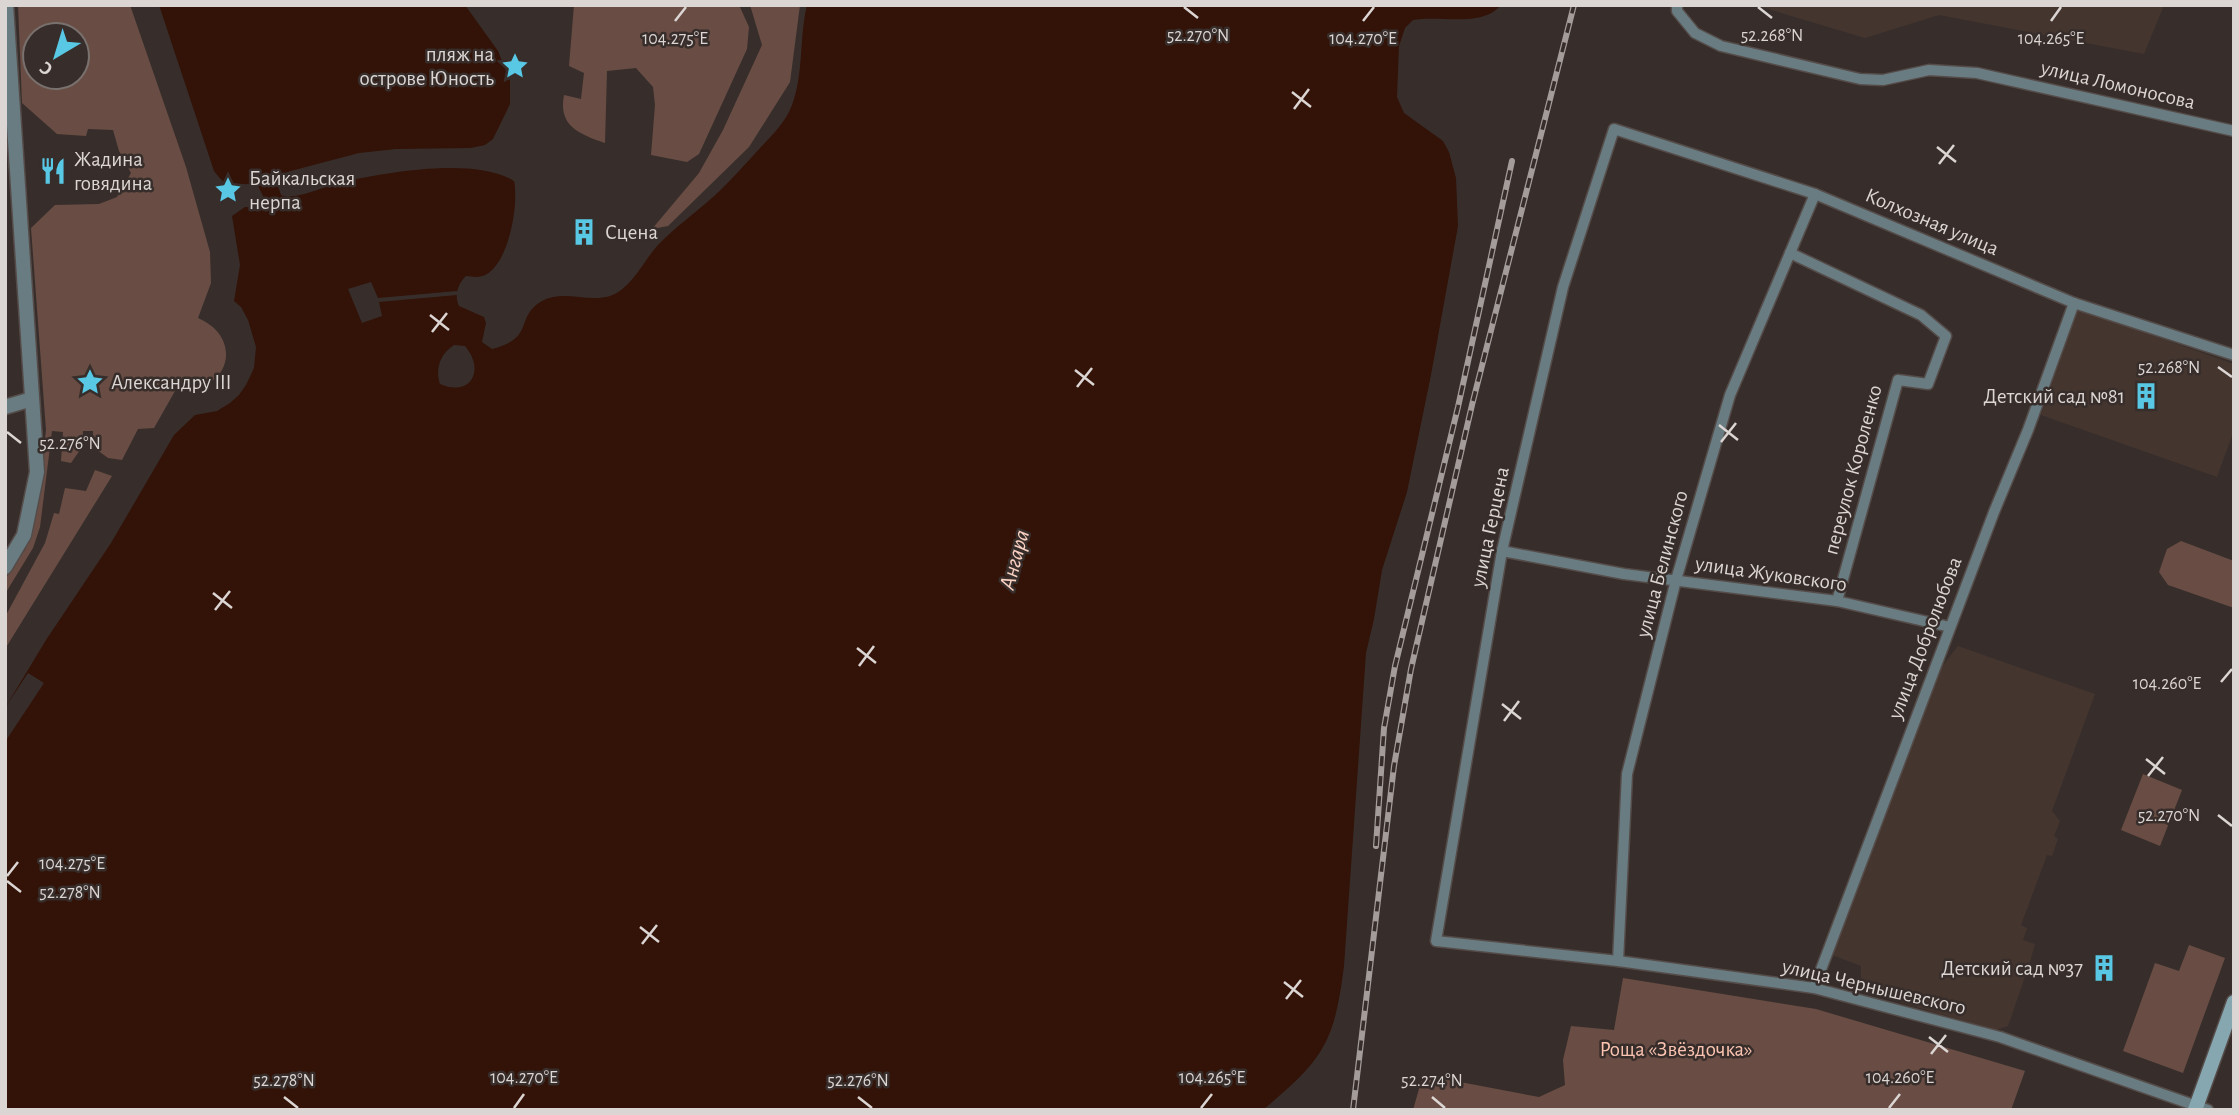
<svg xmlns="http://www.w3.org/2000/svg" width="2239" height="1115" viewBox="0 0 2239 1115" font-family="'Alegreya Sans',sans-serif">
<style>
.built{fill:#45352f}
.green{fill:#694d44;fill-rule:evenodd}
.water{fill:#331207;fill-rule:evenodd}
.pier{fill:#372e2b}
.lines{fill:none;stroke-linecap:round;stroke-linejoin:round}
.minor-casing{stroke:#554c49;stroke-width:13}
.tertiary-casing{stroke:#554c49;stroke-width:17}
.secondary-casing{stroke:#554c49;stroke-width:17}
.minor{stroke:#687c82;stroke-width:10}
.tertiary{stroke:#687c82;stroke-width:14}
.secondary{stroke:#86a7b0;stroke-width:14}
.rail-casing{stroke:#a39c9a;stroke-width:6}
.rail{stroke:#372e2b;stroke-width:3.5;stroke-dasharray:10;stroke-linecap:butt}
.ticks{fill:none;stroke:#dbd5d3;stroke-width:2.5}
.labels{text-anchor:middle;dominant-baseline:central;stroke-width:5;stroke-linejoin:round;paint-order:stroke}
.poi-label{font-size:21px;fill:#dbd5d3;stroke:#372e2b;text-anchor:start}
.street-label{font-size:21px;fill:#dbd5d3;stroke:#372e2b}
.park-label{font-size:21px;fill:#fbc3b0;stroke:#372e2b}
.water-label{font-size:23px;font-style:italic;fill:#fcd2c3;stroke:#372e2b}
.ticks-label{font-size:18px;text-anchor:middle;fill:#dbd5d3;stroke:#372e2b;stroke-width:5;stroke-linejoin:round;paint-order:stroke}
</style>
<rect width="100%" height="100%" fill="#372e2b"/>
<g class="built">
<polygon points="1755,5 2164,5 2144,54 1939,15 1865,38"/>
<polygon points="2078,309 2234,364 2234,430 2217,477 2041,415"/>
<polygon points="1958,646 2095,694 2052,811 2060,821 2054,836 2058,839 2052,856 2047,855 2021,925 2027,928 2023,940 2035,944 2030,962 2008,1026 1996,1030 1861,991 1861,966 1832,955 1941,668"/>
</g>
<g class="green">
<path d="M 18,5 L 130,5 L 186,167 L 210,252 L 211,283 L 198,318 C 249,340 223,400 179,384 L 154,428 L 138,429 L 122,460 L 108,458 L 93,447 L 93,431 L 83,431 L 82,447 L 71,463 L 61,461 L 63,432 L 52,431 L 40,527 L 33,548 L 5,594 L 5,579 L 25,550 L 36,514 L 46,430 L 31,228 L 55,205 L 99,204 L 117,197 L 131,173 L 119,151 L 113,130 L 88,129 L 86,136 L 57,134 L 22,103 ZM 35,35 L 77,35 L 77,77 L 35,77 Z"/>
<path d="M 574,5 L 739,5 L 749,27 L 747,49 L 699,154 L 687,162 L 651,155 L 655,105 L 653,87 L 636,68 L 607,71 L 605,143 C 579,134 558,126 564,95 L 581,99 L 584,73 L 569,66 Z"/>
<polygon points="750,5 800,5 790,82 749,147 668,226 652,229 699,173 723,130 762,45"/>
<polygon points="95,470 112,476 5,649 5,617 45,543 54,513 59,514 65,488 86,491"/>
<polygon points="2181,541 2234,561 2234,608 2168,585 2159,572 2167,549"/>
<polygon points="2143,774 2182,790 2160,846 2121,830"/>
<polygon points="2189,945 2225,958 2183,1073 2123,1051 2155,963 2179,971"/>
<polygon points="1623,978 1816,1009 2025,1071 2011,1110 1413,1110 1423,1075 1539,1097 1565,1085 1563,1060 1571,1026 1614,1030"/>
</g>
<path class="water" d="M 159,5 L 465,5 L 498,51 L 510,81 L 510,104 L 493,139 L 485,145 L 471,148 L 396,149 L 359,153 L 287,172 L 282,175 L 277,183 L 281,195 C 294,201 323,187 338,183 C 383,173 474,156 514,181 C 519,204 509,261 487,274 C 480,278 474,277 466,276 C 458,283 454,296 459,306 L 484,317 L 486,323 L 482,342 L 492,349 C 536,338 514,317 542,301 C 564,289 587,303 610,296 C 631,289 643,262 657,246 C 674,228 694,214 713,197 C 730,182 745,164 761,147 C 772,135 786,122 792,105 C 804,73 799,38 807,5 L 1501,5 C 1482,28 1440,15 1413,20 L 1405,28 L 1399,46 L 1397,97 L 1404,113 L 1443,141 L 1449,152 L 1456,178 L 1458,226 L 1431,375 L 1407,492 L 1382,570 L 1374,619 L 1366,653 L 1344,966 C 1334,1045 1323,1059 1263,1110 L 5,1110 L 5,708 L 46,640 L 111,543 L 174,435 L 195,415 L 217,411 L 230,403 L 239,395 L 246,385 L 254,368 L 256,347 L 248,320 L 241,307 L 234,301 L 240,265 L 232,216 L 245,207 L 260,207 L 263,204 L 264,198 L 257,184 C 238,182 231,195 214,171 ZM 454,345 L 465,346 C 486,371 470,397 440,384 C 435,369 440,354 454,345 Z"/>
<g class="pier">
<polygon points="371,282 378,298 457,291 457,295 379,302 382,316 362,323 348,289"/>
<polygon points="28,673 44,683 5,742 5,708"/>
</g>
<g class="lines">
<defs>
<g id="minor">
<polyline points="1677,5 1677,11 1695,33 1721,46 1860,79 1883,80 1929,70 1977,73 2234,131"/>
<polyline points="1790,253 1921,315 1946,336 1928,384 1898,380 1837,601"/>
<polyline points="1502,551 1624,574 1837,601 1950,627"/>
<polyline points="1618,961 1627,774 1676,580 1730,395 1815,194"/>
<polyline points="1814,988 1994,512 2028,430 2074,303"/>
<polyline points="2208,1110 2000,1037 1814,988 1618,961 1436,941 1502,551 1563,287 1614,129 1815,194 2074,303 2234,355"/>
</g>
<g id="tertiary">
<polyline points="5,407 32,399"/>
<polyline points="5,567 24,535 37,472 6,5"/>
</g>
<polyline id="secondary" points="2195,1110 2234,1002"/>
</defs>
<use href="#minor" class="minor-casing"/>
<use href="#tertiary" class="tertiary-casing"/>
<use href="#secondary" class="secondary-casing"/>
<use href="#minor" class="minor"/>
<use href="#tertiary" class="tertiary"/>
<use href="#secondary" class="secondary"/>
<defs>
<g id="rail">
<polyline points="1376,846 1384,728 1395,666 1458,407 1512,161"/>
<polyline points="1353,1110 1394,766 1411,669 1472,405 1574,5"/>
</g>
</defs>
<use href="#rail" class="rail-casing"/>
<use href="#rail" class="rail"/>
</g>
<path class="ticks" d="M 1184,7 L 1198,18M 1758,7 L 1772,18M 675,21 L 686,7M 1363,21 L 1374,7M 2051,21 L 2061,7M 1292,92 L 1311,107M 1294,109 L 1309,89M 1937,147 L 1956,162M 1939,164 L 1954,145M 430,315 L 449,330M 432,332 L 447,313M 2218,367 L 2232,377M 1075,370 L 1094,385M 1077,387 L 1092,368M 1719,425 L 1738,440M 7,432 L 21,443M 1721,442 L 1736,423M 213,593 L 232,608M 215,610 L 230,591M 857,648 L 876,663M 859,666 L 874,646M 2221,682 L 2232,669M 1502,704 L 1521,719M 1504,721 L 1519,701M 2146,759 L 2165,774M 2148,776 L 2163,757M 2218,815 L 2232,826M 7,876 L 18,862M 7,881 L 21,892M 640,927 L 659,942M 642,944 L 657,925M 1284,982 L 1303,997M 1286,999 L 1301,980M 1929,1037 L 1948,1052M 1931,1054 L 1946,1035M 284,1097 L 298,1108M 858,1097 L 872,1108M 1432,1097 L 1445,1108M 514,1108 L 524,1094M 1201,1108 L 1212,1094M 1889,1108 L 1900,1094"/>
<defs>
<symbol id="sight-bare" viewBox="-9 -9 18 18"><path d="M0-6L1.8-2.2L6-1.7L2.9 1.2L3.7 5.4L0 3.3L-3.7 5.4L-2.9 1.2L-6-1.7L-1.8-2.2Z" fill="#58c8e4" stroke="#372e2b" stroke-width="2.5" paint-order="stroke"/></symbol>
<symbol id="restaurant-bare" viewBox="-9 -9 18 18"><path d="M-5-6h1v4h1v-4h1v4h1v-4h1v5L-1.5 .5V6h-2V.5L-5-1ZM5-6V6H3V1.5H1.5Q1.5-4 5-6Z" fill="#58c8e4" stroke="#372e2b" stroke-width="2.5" paint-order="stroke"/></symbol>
<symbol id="building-bare" viewBox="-9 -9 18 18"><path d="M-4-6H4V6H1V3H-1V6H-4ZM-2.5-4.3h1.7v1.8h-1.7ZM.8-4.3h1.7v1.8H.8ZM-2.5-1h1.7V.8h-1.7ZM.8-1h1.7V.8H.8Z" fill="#58c8e4" stroke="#372e2b" stroke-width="2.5" paint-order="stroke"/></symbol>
</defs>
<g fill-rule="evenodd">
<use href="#sight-bare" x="496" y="47" width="38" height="38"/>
<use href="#restaurant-bare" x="34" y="152" width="38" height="38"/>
<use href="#sight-bare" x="209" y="171" width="38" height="38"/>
<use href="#building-bare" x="565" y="213" width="38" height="38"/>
<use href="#sight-bare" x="71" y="363" width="38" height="38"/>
<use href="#building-bare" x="2127" y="377" width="38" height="38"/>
<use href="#building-bare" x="2085" y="949" width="38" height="38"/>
</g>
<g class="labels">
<g class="poi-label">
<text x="494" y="54" text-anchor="end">пляж на<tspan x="494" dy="24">острове Юность</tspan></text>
<text x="74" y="159">Жадина<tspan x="74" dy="24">говядина</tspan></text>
<text x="249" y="178">Байкальская<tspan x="249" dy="24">нерпа</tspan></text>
<text x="605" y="232">Сцена</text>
<text x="111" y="382">Александру III</text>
<text x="2125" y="396" text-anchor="end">Детский сад №81</text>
<text x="2083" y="968" text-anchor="end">Детский сад №37</text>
</g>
<g class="street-label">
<text transform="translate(2118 85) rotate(13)">улица Ломоносова</text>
<text transform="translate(1932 222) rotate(23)">Колхозная улица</text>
<text transform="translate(1853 470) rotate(-75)">переулок Короленко</text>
<text transform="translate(1490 527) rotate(-78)">улица Герцена</text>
<text transform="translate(1662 564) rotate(-75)">улица Белинского</text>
<text transform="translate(1771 574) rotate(8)">улица Жуковского</text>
<text transform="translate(1925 638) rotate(-69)">улица Добролюбова</text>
<text transform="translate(1874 987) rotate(13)">улица Чернышевского</text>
</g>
<g class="park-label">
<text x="1676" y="1049">Роща «Звёздочка»</text>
</g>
<g class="water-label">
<text transform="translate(1015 560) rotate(-75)">Ангара</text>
</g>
</g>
<g class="ticks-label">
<text x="1198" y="41">52.270°N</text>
<text x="1772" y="41">52.268°N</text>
<text x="675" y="44">104.275°E</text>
<text x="1363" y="44">104.270°E</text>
<text x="2051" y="44">104.265°E</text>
<text x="2169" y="373">52.268°N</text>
<text x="70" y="449">52.276°N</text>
<text x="2167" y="689">104.260°E</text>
<text x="2169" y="821">52.270°N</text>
<text x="72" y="869">104.275°E</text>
<text x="70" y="898">52.278°N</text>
<text x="524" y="1083">104.270°E</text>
<text x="1212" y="1083">104.265°E</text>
<text x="1900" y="1083">104.260°E</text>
<text x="284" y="1086">52.278°N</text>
<text x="858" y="1086">52.276°N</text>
<text x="1432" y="1086">52.274°N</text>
</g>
<rect width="2239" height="1115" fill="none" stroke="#dbd5d3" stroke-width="14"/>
<g transform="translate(56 56) rotate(218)"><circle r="33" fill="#372e2b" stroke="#79716e" stroke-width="2"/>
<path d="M0-5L12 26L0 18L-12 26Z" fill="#58c8e4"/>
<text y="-10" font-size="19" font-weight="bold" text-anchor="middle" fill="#dbd5d3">С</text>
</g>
</svg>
